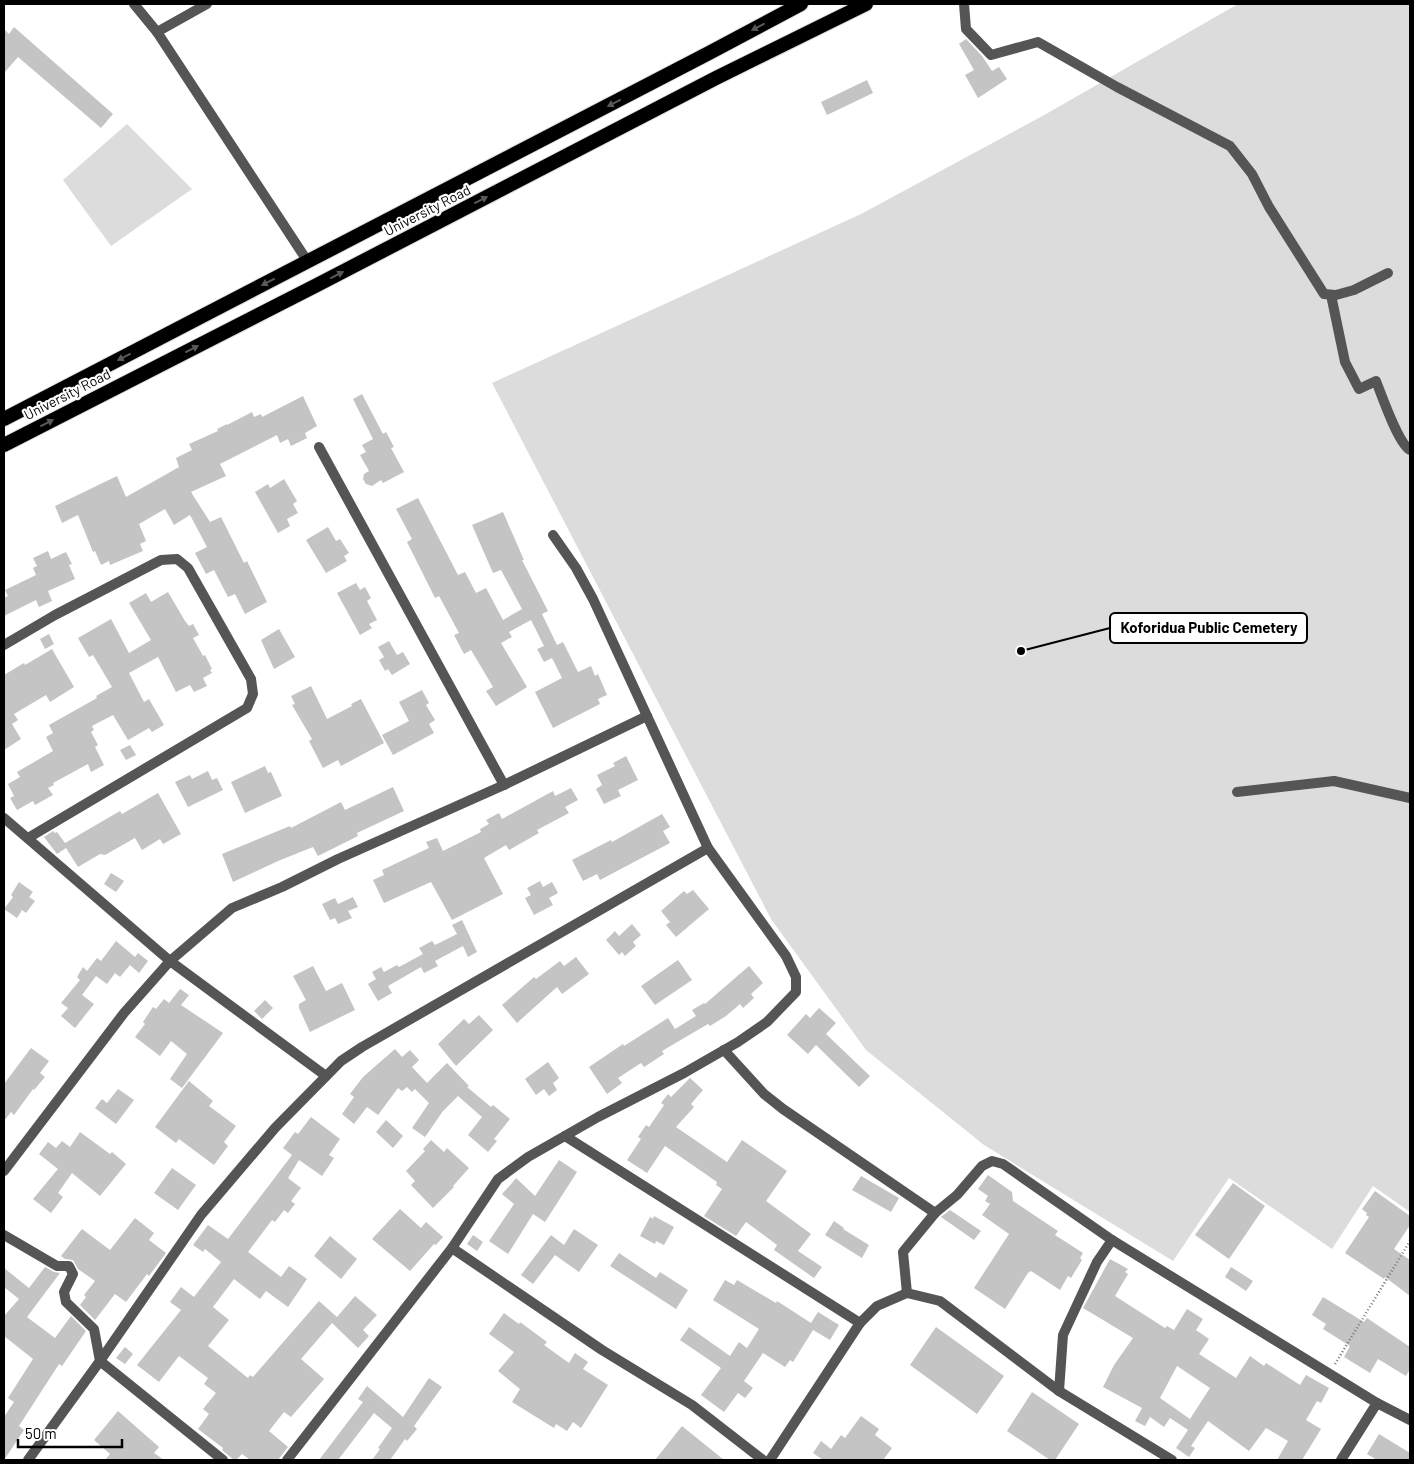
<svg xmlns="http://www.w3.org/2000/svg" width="1414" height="1464" viewBox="0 0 1414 1464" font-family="Barlow,sans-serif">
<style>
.green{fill:#dcdcdc}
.building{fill:#c4c4c4;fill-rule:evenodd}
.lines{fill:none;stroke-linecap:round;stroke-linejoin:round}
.trunk-casing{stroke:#dbdbdb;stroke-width:16}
.path{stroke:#777;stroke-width:2.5;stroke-dasharray:1 2.5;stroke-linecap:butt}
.minor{stroke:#555;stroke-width:10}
.trunk{stroke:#000;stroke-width:14}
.oneway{fill:#595959}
.labels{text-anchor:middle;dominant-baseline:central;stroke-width:4.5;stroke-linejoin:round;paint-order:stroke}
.street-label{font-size:14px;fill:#000;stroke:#fff}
.leader{fill:none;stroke:#000;stroke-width:2}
.callout-dot{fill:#000;stroke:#fff;stroke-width:2}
.callout{fill:#fff;stroke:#000;stroke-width:2}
.callout-label{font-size:15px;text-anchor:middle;font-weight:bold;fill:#000}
</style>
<rect width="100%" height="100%" fill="#fff"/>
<g class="green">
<polygon points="1238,4 1410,4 1410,1212 1373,1186 1332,1249 1229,1178 1173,1261 984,1145 866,1050 771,919 492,383 861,214 1046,114"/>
<polygon points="127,124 192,189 111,246 63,180"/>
</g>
<g class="building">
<polygon points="14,27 113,114 101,128 18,57 4,73 4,29 9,34"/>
<polygon points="966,39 982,56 992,71 999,67 1007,79 978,98 965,75 974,70 959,44"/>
<polygon points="867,80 873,93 827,115 821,102"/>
<polygon points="362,394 383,434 386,432 394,447 391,448 404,472 383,483 381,480 372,486 366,484 363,479 364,474 369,471 360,455 366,452 362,445 373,439 353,399"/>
<polygon points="303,396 317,426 305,433 307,438 291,446 288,439 280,443 277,435 220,464 226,476 191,492 210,522 221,517 244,563 247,561 267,602 245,614 235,594 228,597 214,570 206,574 195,553 207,547 190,515 174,525 165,509 139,524 146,541 140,544 143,551 110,565 109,561 101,565 95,551 93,552 78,515 62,523 55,506 117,476 126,497 179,467 176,458 192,450 189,444 218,431 217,429 227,424 227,425 252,412 254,417 261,414 262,417"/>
<polygon points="284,479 297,501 293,504 298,513 287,519 290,526 278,533 255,492 268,484 270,488"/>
<polygon points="418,498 458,575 465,572 476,593 486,588 503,620 522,609 501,570 493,573 472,525 503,512 524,560 522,560 548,611 542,614 557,645 563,642 578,672 591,666 595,676 598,674 607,695 598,699 600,704 553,728 535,692 562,678 552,658 544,662 537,649 544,646 531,620 509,632 512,637 501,643 527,687 496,706 486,691 493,687 471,650 464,654 454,635 459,633 439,596 435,598 407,542 412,539 396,509"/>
<polygon points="328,527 336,541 340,539 349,553 344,556 347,561 326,573 306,540"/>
<polygon points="48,551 51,559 66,552 72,564 69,565 75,579 48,591 52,601 39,607 36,600 4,616 4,598 8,596 5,590 36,575 33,568 37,566 33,558"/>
<polygon points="356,583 360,590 365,587 371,598 367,601 377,620 369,624 372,628 360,635 337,593"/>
<polygon points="168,592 185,621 189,626 193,624 199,635 193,638 203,656 205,655 212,669 210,670 212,673 203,678 207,686 194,692 190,685 176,692 158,657 129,673 144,702 149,699 164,725 152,732 149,728 128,740 113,715 92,726 94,730 91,732 98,745 95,747 104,765 91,772 88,764 53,783 54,785 48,788 53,795 35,805 33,801 17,810 10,798 14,796 8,784 20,777 17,772 53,751 46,737 53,733 49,725 97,698 96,696 112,687 93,655 89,657 78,638 111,619 129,653 151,640 129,603 146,593 151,602"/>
<polygon points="279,629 295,657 274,669 261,640"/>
<polygon points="49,634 54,644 45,649 40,639"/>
<polygon points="389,641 397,655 403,652 410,664 392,675 388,669 385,671 379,660 384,657 378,647"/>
<polygon points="52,649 74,687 50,702 46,695 14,714 18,720 12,724 21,739 4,750 4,675 24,663 25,665"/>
<polygon points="311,686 327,719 352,706 351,704 361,699 384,743 341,766 338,760 323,768 309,741 312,739 292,705 295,704 291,696"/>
<polygon points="422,690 429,703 426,705 435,720 429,724 434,733 393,755 382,735 409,721 399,702"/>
<polygon points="130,745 136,755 126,760 120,750"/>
<polygon points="626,756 638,780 618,790 621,796 604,804 596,789 602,785 597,775 615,766 613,763"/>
<polygon points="265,766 268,773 271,772 282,796 245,813 231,782"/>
<polygon points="208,771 212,780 217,778 223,790 188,807 175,782 190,775 192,779"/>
<polygon points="393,787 404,811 357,833 358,836 318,856 313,847 278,861 233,882 222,854 290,826 291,828 341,802 345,810"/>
<polygon points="571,788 578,800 565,807 569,813 537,830 539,833 509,850 506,845 484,858 503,894 452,920 431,882 384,903 373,880 384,875 382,870 429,848 426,842 437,838 443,851 481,832 480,829 489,824 486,820 499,813 502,819 553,791 555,796"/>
<polygon points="158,793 181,834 163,844 160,839 142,850 135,838 105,855 100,854 78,867 66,848 57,854 44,837 53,831 55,833 57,832 65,843 120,811 122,814"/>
<polygon points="662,814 670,827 663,831 670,843 600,880 597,874 583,881 572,860 611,840 612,842"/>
<polygon points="111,873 124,881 116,892 104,884"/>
<polygon points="540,881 543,887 552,882 558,893 549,898 553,905 534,915 525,898 531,895 527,888"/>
<polygon points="19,882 33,892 29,897 35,901 26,913 22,910 17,918 4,909 13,897 11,895"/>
<polygon points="693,890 709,909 676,937 666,925 670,922 661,911 684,891 687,894"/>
<polygon points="353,897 358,907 348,911 352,918 338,924 335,918 330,920 322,904 335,898 338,904"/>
<polygon points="462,920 477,952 468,957 463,946 435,961 438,966 424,973 421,967 388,986 392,993 378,1001 368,984 376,979 372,972 381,967 384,972 397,965 399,967 423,954 419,948 432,941 435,945 457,934 452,925"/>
<polygon points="632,924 641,935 633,942 636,946 625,956 622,952 619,955 606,940 615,931 619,936"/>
<polygon points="116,941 135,957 138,953 148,961 139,973 130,965 120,977 115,973 107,984 96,976 82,995 94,1004 75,1028 61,1016 68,1008 61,1003 80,980 77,977 83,967 87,971 97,958 101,961"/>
<polygon points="576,957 589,974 562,994 557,987 517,1023 502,1005 534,977 536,979 560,961 564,966"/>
<polygon points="678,960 692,980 655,1005 641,986"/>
<polygon points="313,966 326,991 342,983 355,1010 310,1032 299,1008 299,1004 306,1000 293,976"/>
<polygon points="749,966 763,983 751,994 754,998 743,1008 740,1004 726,1016 710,1026 708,1024 662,1051 664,1054 644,1067 641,1063 618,1078 622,1083 607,1094 589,1067 623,1044 624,1046 668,1018 675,1029 696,1016 692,1010 704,1003 705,1004"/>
<polygon points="180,989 189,995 181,1005 223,1033 182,1088 170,1079 187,1054 171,1041 160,1056 135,1037 145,1024 143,1022 153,1007 156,1009 164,999 169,1003"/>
<polygon points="265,1000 273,1008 262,1019 254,1011"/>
<polygon points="819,1008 836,1023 826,1034 870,1076 859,1087 816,1045 808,1054 787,1035 806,1014 810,1018"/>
<polygon points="479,1015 493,1030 456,1066 438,1044 464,1019 469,1024"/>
<polygon points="31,1048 49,1061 40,1073 45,1077 34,1090 33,1089 14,1115 11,1112 4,1121 4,1084"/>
<polygon points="395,1049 402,1057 410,1050 419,1060 412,1067 427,1083 447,1063 469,1086 467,1087 491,1107 493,1105 510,1119 494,1139 497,1141 488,1152 468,1135 482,1117 458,1096 443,1111 425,1137 412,1128 429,1103 415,1089 412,1092 407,1087 402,1091 398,1088 378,1115 367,1107 354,1124 342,1114 354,1097 350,1094 363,1077"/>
<polygon points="548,1062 559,1078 553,1083 557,1090 549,1096 544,1089 536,1095 525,1079"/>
<polygon points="690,1078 703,1090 691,1104 694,1107 676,1127 727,1162 742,1140 787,1171 766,1201 811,1234 798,1251 822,1267 814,1278 774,1250 777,1245 746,1222 736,1236 704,1216 722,1189 716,1185 717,1182 665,1146 647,1173 627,1160 641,1139 638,1137 646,1125 649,1127 664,1105 661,1103 668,1094 671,1097"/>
<polygon points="189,1081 213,1101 209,1106 236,1126 224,1142 228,1146 214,1165 179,1139 176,1143 155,1127"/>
<polygon points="118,1089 134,1100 116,1124 95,1108 102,1099 107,1103"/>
<polygon points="311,1117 340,1139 329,1155 334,1158 322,1176 299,1160 288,1178 301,1188 291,1201 295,1204 288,1213 284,1210 275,1222 272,1220 248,1252 281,1277 289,1266 307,1279 288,1307 266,1291 260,1299 234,1279 213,1307 229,1320 208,1346 248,1378 250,1375 253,1377 319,1301 337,1317 355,1296 377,1315 363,1330 369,1336 358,1348 332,1323 301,1359 324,1379 291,1417 284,1412 269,1431 288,1447 278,1460 250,1460 242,1454 236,1460 234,1460 222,1450 223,1448 198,1429 209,1414 203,1409 216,1393 204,1384 208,1378 179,1356 159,1382 137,1365 181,1310 170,1302 181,1287 194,1297 221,1262 205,1249 203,1252 193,1245 208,1225 228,1239 292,1155 283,1148 295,1132 298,1134"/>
<polygon points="386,1120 403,1136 393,1148 376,1132"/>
<polygon points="80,1132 110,1154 112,1152 126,1164 100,1196 72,1173 58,1193 63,1197 51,1213 33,1199 58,1169 39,1154 48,1142 56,1148 62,1141 70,1147"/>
<polygon points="431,1140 444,1152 447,1148 469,1168 453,1186 454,1187 433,1208 411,1185 415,1181 406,1171 425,1151 423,1149"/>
<polygon points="559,1160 577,1172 545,1222 533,1214 508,1254 489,1241 514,1204 502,1194 512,1183 516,1178 535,1196"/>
<polygon points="172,1168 196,1185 178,1210 154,1193"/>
<polygon points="988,1175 1012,1192 1013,1201 1058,1231 1055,1235 1083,1253 1080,1258 1082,1260 1071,1278 1068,1276 1060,1290 1031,1271 1028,1273 1005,1309 974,1288 1009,1234 982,1215 990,1204 985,1201 988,1196 978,1189"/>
<polygon points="861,1176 899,1198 891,1212 852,1190"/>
<polygon points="1233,1183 1265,1206 1229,1259 1195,1235"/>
<polygon points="1375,1191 1410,1216 1410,1225 1394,1249 1410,1260 1410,1296 1385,1277 1384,1279 1345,1253 1369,1217 1366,1215 1367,1213 1362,1209"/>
<polygon points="400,1209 421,1228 426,1222 443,1237 436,1245 434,1244 410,1271 372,1239"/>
<polygon points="950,1210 981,1231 974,1240 941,1217"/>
<polygon points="654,1216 674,1227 664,1245 656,1241 655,1244 640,1236 650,1217 653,1219"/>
<polygon points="135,1218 154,1233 149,1240 166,1253 149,1276 147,1274 126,1302 115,1294 95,1320 80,1305 86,1297 84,1295 95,1281 78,1269 73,1260 65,1259 61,1256 82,1229 110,1250"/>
<polygon points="834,1221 844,1228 843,1229 869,1245 862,1258 825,1235"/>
<polygon points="574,1229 598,1245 579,1272 555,1255 533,1284 521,1275 551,1235 564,1245"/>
<polygon points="473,1235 483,1242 477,1251 467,1244"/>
<polygon points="330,1236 357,1259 341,1279 314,1256"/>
<polygon points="619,1253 656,1278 660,1272 688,1290 676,1309 610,1266"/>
<path d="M 1110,1259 L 1128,1269 L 1125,1272 L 1128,1274 L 1115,1296 L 1165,1328 L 1167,1326 L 1174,1330 L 1187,1309 L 1203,1319 L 1196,1330 L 1209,1339 L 1199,1354 L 1236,1378 L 1250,1356 L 1264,1366 L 1266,1363 L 1300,1385 L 1306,1375 L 1329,1388 L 1321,1403 L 1317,1401 L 1306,1420 L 1321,1429 L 1302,1460 L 1277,1460 L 1288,1441 L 1266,1428 L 1249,1451 L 1208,1421 L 1191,1446 L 1195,1448 L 1189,1457 L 1176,1448 L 1188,1430 L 1170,1418 L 1164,1427 L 1150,1417 L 1145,1426 L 1135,1421 L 1142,1408 L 1103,1387 L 1114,1365 L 1133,1338 L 1083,1308 ZM 1177,1366 L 1210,1388 L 1190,1419 L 1160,1398 Z"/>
<polygon points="45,1267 54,1272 60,1273 27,1317 55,1338 71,1316 86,1331 62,1366 59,1364 19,1426 24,1430 4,1460 4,1417 14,1402 8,1398 33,1359 4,1336 4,1316 19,1299 4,1287 4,1268 29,1288"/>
<polygon points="1231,1267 1253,1281 1246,1291 1225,1277"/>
<polygon points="725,1280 734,1285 737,1280 776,1303 777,1301 811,1323 818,1312 839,1325 830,1340 813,1330 793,1362 790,1360 785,1367 763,1353 744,1381 753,1388 745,1398 738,1393 724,1412 701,1395 721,1368 680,1340 689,1327 730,1356 739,1342 747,1348 759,1329 713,1300"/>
<polygon points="1323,1297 1364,1322 1367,1318 1410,1347 1410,1369 1406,1376 1378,1359 1370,1373 1344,1357 1350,1346 1323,1329 1326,1324 1312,1315"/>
<polygon points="504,1313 519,1324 520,1322 547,1342 544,1345 569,1363 575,1353 588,1362 583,1369 608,1385 581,1428 573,1422 567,1431 556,1424 554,1428 512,1402 520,1389 498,1371 514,1352 489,1334"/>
<polygon points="936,1327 1004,1376 977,1414 910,1365"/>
<polygon points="125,1347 133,1354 125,1364 116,1358"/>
<polygon points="429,1378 442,1387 414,1426 417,1429 407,1441 405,1439 390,1460 372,1460 380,1449 378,1448 392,1428 374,1413 338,1460 319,1460 363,1402 358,1399 367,1386 403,1417"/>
<polygon points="1032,1392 1079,1424 1055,1460 1050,1460 1007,1431"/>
<polygon points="118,1411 159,1447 154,1453 164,1460 105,1460 110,1454 94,1440"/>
<polygon points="861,1416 879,1429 875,1435 892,1448 883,1460 823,1460 813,1453 821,1441 831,1449 841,1435 845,1438"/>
<polygon points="682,1426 724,1460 655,1460"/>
<polygon points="1379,1434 1410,1453 1410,1460 1377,1460 1367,1454"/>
</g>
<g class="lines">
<defs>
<g id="trunk">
<polyline points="4,419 709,53 801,4"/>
<polyline points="4,445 317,285 716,78 866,4"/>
</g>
</defs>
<use href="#trunk" class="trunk-casing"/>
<polyline class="path" points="1335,1364 1410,1241"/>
<g class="minor">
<polyline points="134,4 157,32 308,262"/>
<polyline points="964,4 966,29 991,55 1038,42 1117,87 1230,146 1252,174 1269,207 1324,294 1336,295 1354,290 1388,273"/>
<polyline points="157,32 207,4"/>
<path d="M 1331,295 L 1345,362 L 1359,389 L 1376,381 C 1382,396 1398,443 1410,450"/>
<polyline points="319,447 504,785"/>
<polyline points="4,645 55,615 161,560 177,559 188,568 251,679 253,694 247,708 28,838"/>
<polyline points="1237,792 1334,781 1410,798"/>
<polyline points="4,818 170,961 326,1076"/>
<polyline points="724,1050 764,1094 783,1109 935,1213"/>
<polyline points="565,1136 860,1323"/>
<polyline points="4,1171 124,1013 170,961 232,908 282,887 338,859 504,785 647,716"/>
<polyline points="4,1235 57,1266 69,1266 73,1274 64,1292 66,1302 94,1329 100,1361 223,1460"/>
<polyline points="452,1248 602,1350 692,1405 763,1460"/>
<polyline points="907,1293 903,1252 935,1213 957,1195 982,1166 992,1161 1003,1164 1112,1240 1377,1403 1410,1420"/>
<polyline points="1059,1391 1063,1335 1097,1262 1112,1240"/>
<polyline points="28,1460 100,1361 201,1215 275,1128 341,1061 362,1047 708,848"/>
<polyline points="287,1460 452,1248 498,1179 528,1157 598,1117 684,1073 738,1042 767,1022 796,992 796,977 786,956 708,848 593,599 576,568 553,535"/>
<polyline points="770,1460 860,1323 877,1306 907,1293 940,1301 1059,1391 1172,1460"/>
<polyline points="1341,1460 1377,1403"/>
</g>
<use href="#trunk" class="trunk"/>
</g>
<defs><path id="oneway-solid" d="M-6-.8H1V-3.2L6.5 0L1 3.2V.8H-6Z" transform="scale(1.25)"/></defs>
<g class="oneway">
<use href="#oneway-solid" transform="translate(758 27) rotate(152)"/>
<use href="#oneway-solid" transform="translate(614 103) rotate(153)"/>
<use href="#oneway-solid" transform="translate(481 200) rotate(-27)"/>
<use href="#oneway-solid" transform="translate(337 275) rotate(-27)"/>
<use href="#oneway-solid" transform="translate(268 282) rotate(153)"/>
<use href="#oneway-solid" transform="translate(192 349) rotate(-27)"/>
<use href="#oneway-solid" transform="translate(124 357) rotate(153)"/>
<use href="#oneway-solid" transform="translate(47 423) rotate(-27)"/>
</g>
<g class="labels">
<g class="street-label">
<text transform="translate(427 210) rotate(-27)">University Road</text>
<text transform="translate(67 394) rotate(-27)">University Road</text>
</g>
</g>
<path class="leader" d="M1021 651L1110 628"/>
<circle class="callout-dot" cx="1021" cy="651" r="5"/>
<rect class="callout" x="1110" y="613" width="197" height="30" rx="5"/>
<g class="callout-label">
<text x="1209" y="633">Koforidua Public Cemetery</text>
</g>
<rect width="1414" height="1464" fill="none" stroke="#000000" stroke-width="10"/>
<path d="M18 1439v8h104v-8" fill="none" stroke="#000000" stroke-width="2.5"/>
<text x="25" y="1439" font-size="15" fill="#000000" stroke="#ffffff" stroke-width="4" paint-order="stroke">50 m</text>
</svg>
